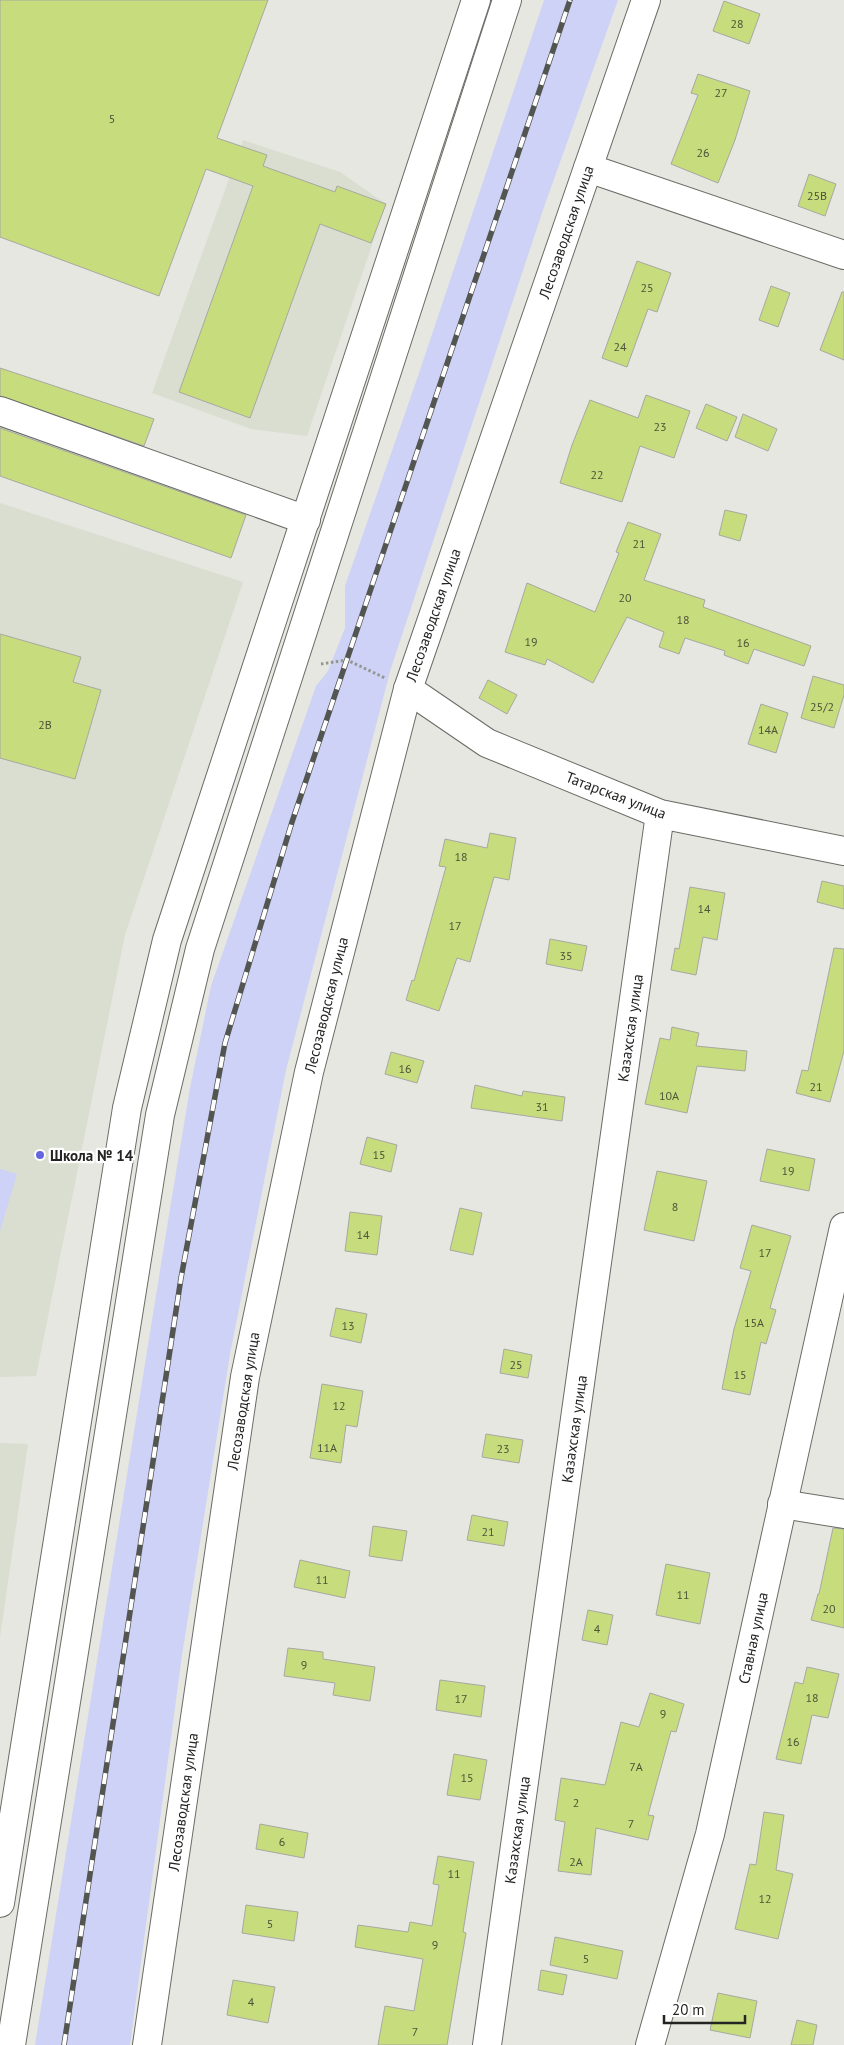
<svg xmlns="http://www.w3.org/2000/svg" width="844" height="2045" viewBox="0 0 844 2045" font-family="'PT Sans',sans-serif">
<style>
.built{fill:#daded0}
.green{fill:#cdd2f6}
.building{fill:#c7dc7d;stroke:#a7a8a2}
.lines{fill:none;stroke-linecap:round;stroke-linejoin:round}
.minor-casing{stroke:#6a6c66;stroke-width:30}
.major-casing{stroke:#6a6c66;stroke-width:30}
.path{stroke:#949691;stroke-width:3;stroke-dasharray:2.5 2.5;stroke-linecap:butt}
.minor{stroke:#fff;stroke-width:28}
.major{stroke:#fff;stroke-width:28}
.rail-casing{stroke:#535551;stroke-width:5.5}
.rail{stroke:#fff;stroke-width:4;stroke-dasharray:11;stroke-linecap:butt}
.poi-dot{fill:#6566df;stroke:#fff;stroke-width:2}
.labels{text-anchor:middle;dominant-baseline:central;stroke-width:4.5;stroke-linejoin:round;paint-order:stroke}
.number-label{font-size:12px;fill:#4d5339}
.street-label{font-size:15px;fill:#242522;stroke:#fff}
.poi-label{font-size:15px;font-weight:bold;fill:#242522;stroke:#fff;text-anchor:start}
</style>
<rect width="100%" height="100%" fill="#e5e7e0"/>
<g class="built">
<polygon points="243,140 340,172 386,204 307,436 251,429 152,393"/>
<polygon points="0,503 243,582 125,935 36,1376 0,1377"/>
<polygon points="0,1443 28,1444 0,1637"/>
</g>
<g class="green">
<polygon points="544,0 618,0 544,207 391,668 286,1070 230,1354 182,1655 130,2045 35,2045 169,1215 190,1088 211,986 316,686 328,671 345,628 345,586 418,376"/>
<polygon points="0,1169 17,1174 0,1231"/>
</g>
<g class="building">
<polygon points="0,0 268,0 217,138 267,155 263,166 335,192 337,186 386,204 371,243 320,224 250,418 179,392 253,186 206,169 159,296 0,237"/>
<polygon points="724,1 760,14 749,44 713,31"/>
<polygon points="698,74 750,91 735,140 718,183 671,164 698,95 691,93"/>
<polygon points="809,174 836,184 825,216 798,206"/>
<polygon points="637,261 671,273 657,312 648,309 627,367 602,358"/>
<polygon points="771,286 790,293 778,327 759,320"/>
<polygon points="842,292 844,292 844,360 820,350"/>
<polygon points="0,368 154,419 144,446 0,396"/>
<polygon points="646,395 690,411 674,458 640,446 622,502 560,483 572,445 590,400 638,418"/>
<polygon points="706,404 737,417 727,441 696,428"/>
<polygon points="743,414 777,429 768,451 735,437"/>
<polygon points="0,428 246,515 231,558 0,476"/>
<polygon points="725,510 747,515 740,541 719,535"/>
<polygon points="628,522 661,534 644,580 705,600 703,607 811,646 804,666 754,649 748,664 724,655 725,651 685,638 679,654 659,647 664,632 627,617 593,683 547,659 545,665 505,652 527,583 595,612 619,553 616,552"/>
<polygon points="0,634 81,657 73,682 101,690 75,779 0,758"/>
<polygon points="813,676 844,685 844,695 834,728 801,718"/>
<polygon points="488,680 517,695 507,714 479,698"/>
<polygon points="761,704 788,713 776,753 748,744"/>
<polygon points="490,833 516,838 509,880 494,877 470,962 457,958 439,1011 406,1000 412,980 414,981 446,867 439,866 445,839 487,848"/>
<polygon points="822,881 844,886 844,909 817,902"/>
<polygon points="690,887 725,893 717,940 703,937 696,975 671,970 675,948 679,949"/>
<polygon points="550,939 587,946 582,971 546,964"/>
<polygon points="834,948 844,949 844,1051 830,1102 796,1093 802,1070 808,1071"/>
<polygon points="672,1027 699,1033 696,1046 747,1051 745,1071 697,1066 687,1113 645,1104 660,1038 670,1040"/>
<polygon points="391,1052 424,1061 417,1083 385,1074"/>
<polygon points="475,1085 522,1096 523,1091 565,1097 562,1121 471,1108"/>
<polygon points="367,1137 397,1145 391,1172 360,1164"/>
<polygon points="767,1149 815,1159 809,1191 760,1181"/>
<polygon points="657,1171 707,1181 694,1241 644,1230"/>
<polygon points="460,1208 482,1213 473,1255 450,1250"/>
<polygon points="350,1212 382,1216 377,1255 345,1251"/>
<polygon points="752,1225 791,1236 770,1308 776,1310 766,1344 761,1342 750,1395 722,1389 734,1329 751,1271 740,1268"/>
<polygon points="336,1308 367,1314 361,1343 330,1336"/>
<polygon points="504,1349 532,1355 528,1378 500,1373"/>
<polygon points="322,1384 363,1391 357,1427 346,1425 341,1463 310,1458"/>
<polygon points="486,1434 523,1440 519,1463 482,1457"/>
<polygon points="472,1515 508,1522 504,1546 467,1540"/>
<polygon points="373,1526 407,1531 402,1561 369,1556"/>
<polygon points="833,1528 844,1529 844,1628 811,1620 818,1594 819,1594"/>
<polygon points="300,1560 350,1571 345,1598 294,1587"/>
<polygon points="666,1564 710,1573 700,1624 656,1615"/>
<polygon points="588,1610 613,1615 607,1645 582,1640"/>
<polygon points="288,1648 323,1652 323,1659 375,1667 370,1701 333,1695 335,1683 284,1676"/>
<polygon points="807,1667 839,1674 828,1718 812,1715 801,1764 776,1759 795,1682 803,1684"/>
<polygon points="440,1680 485,1686 481,1717 436,1710"/>
<polygon points="650,1693 684,1704 676,1732 671,1731 648,1815 654,1816 648,1840 596,1828 591,1875 558,1871 565,1822 555,1820 561,1778 605,1785 621,1722 639,1727"/>
<polygon points="454,1754 487,1760 480,1800 447,1795"/>
<polygon points="764,1812 784,1815 776,1870 793,1874 778,1939 735,1929 750,1864 756,1865"/>
<polygon points="260,1824 308,1833 304,1858 256,1849"/>
<polygon points="438,1856 474,1862 463,1932 466,1933 447,2045 378,2045 385,2006 414,2011 423,1959 355,1947 358,1925 408,1932 410,1922 432,1926 439,1885 433,1884"/>
<polygon points="246,1905 298,1912 294,1941 242,1933"/>
<polygon points="555,1937 623,1951 617,1979 550,1965"/>
<polygon points="541,1970 567,1975 563,1995 538,1990"/>
<polygon points="233,1980 275,1987 268,2023 227,2015"/>
<polygon points="718,1993 757,2001 750,2038 710,2030"/>
<polygon points="797,2020 817,2025 813,2045 791,2045"/>
</g>
<g class="lines">
<defs>
<g id="minor">
<polyline points="588,168 844,255"/>
<polyline points="0,411 306,520"/>
<polyline points="408,689 487,743 660,814 844,851"/>
<polyline points="782,1504 844,1514"/>
<polyline points="147,2045 245,1377 309,1072 408,689 646,0"/>
<polyline points="487,2045 660,814"/>
<polyline points="650,2045 710,1834 844,1227"/>
</g>
<g id="major">
<polyline points="0,1903 127,1108 167,940 476,0"/>
<polyline points="11,2045 160,1115 200,949 507,0"/>
</g>
</defs>
<use href="#minor" class="minor-casing"/>
<use href="#major" class="major-casing"/>
<polyline class="path" points="321,664 347,660 385,678"/>
<use href="#minor" class="minor"/>
<use href="#major" class="major"/>
<defs>
<polyline id="rail" points="64,2045 181,1278 225,1043 292,822 570,0"/>
</defs>
<use href="#rail" class="rail-casing"/>
<use href="#rail" class="rail"/>
</g>
<circle class="poi-dot" cx="40" cy="1155" r="5"/>
<g class="labels">
<g class="number-label">
<text x="737" y="23">28</text>
<text x="721" y="92">27</text>
<text x="112" y="118">5</text>
<text x="703" y="152">26</text>
<text x="817" y="195">25В</text>
<text x="647" y="287">25</text>
<text x="620" y="346">24</text>
<text x="660" y="426">23</text>
<text x="597" y="474">22</text>
<text x="639" y="543">21</text>
<text x="625" y="597">20</text>
<text x="683" y="619">18</text>
<text x="531" y="641">19</text>
<text x="743" y="642">16</text>
<text x="822" y="706">25/2</text>
<text x="45" y="724">2В</text>
<text x="768" y="729">14А</text>
<text x="461" y="856">18</text>
<text x="704" y="908">14</text>
<text x="455" y="925">17</text>
<text x="566" y="955">35</text>
<text x="405" y="1068">16</text>
<text x="816" y="1086">21</text>
<text x="669" y="1095">10А</text>
<text x="542" y="1106">31</text>
<text x="379" y="1154">15</text>
<text x="788" y="1170">19</text>
<text x="675" y="1206">8</text>
<text x="363" y="1234">14</text>
<text x="765" y="1252">17</text>
<text x="754" y="1322">15А</text>
<text x="348" y="1325">13</text>
<text x="516" y="1364">25</text>
<text x="740" y="1374">15</text>
<text x="339" y="1405">12</text>
<text x="327" y="1447">11А</text>
<text x="503" y="1448">23</text>
<text x="488" y="1531">21</text>
<text x="322" y="1579">11</text>
<text x="683" y="1594">11</text>
<text x="829" y="1608">20</text>
<text x="597" y="1628">4</text>
<text x="304" y="1664">9</text>
<text x="812" y="1697">18</text>
<text x="461" y="1698">17</text>
<text x="663" y="1713">9</text>
<text x="793" y="1741">16</text>
<text x="636" y="1766">7А</text>
<text x="467" y="1777">15</text>
<text x="576" y="1802">2</text>
<text x="631" y="1823">7</text>
<text x="282" y="1841">6</text>
<text x="576" y="1861">2А</text>
<text x="454" y="1873">11</text>
<text x="765" y="1898">12</text>
<text x="270" y="1923">5</text>
<text x="435" y="1944">9</text>
<text x="586" y="1958">5</text>
<text x="251" y="2001">4</text>
<text x="415" y="2031">7</text>
</g>
<g class="street-label">
<text transform="translate(566 232) rotate(-71)">Лесозаводская улица</text>
<text transform="translate(433 615) rotate(-71)">Лесозаводская улица</text>
<text transform="translate(616 795) rotate(21)">Татарская улица</text>
<text transform="translate(326 1005) rotate(-76)">Лесозаводская улица</text>
<text transform="translate(630 1028) rotate(-82)">Казахская улица</text>
<text transform="translate(243 1401) rotate(-81)">Лесозаводская улица</text>
<text transform="translate(574 1429) rotate(-82)">Казахская улица</text>
<text transform="translate(753 1638) rotate(-78)">Ставная улица</text>
<text transform="translate(183 1802) rotate(-82)">Лесозаводская улица</text>
<text transform="translate(517 1830) rotate(-82)">Казахская улица</text>
</g>
<g class="poi-label">
<text x="50" y="1155">Школа № 14</text>
</g>
</g>
<path d="M664 2015v8h81v-8" fill="none" stroke="#242522" stroke-width="2.5"/>
<text x="672" y="2015" font-size="15" fill="#242522" stroke="#ffffff" stroke-width="4" paint-order="stroke">20 m</text>
</svg>
